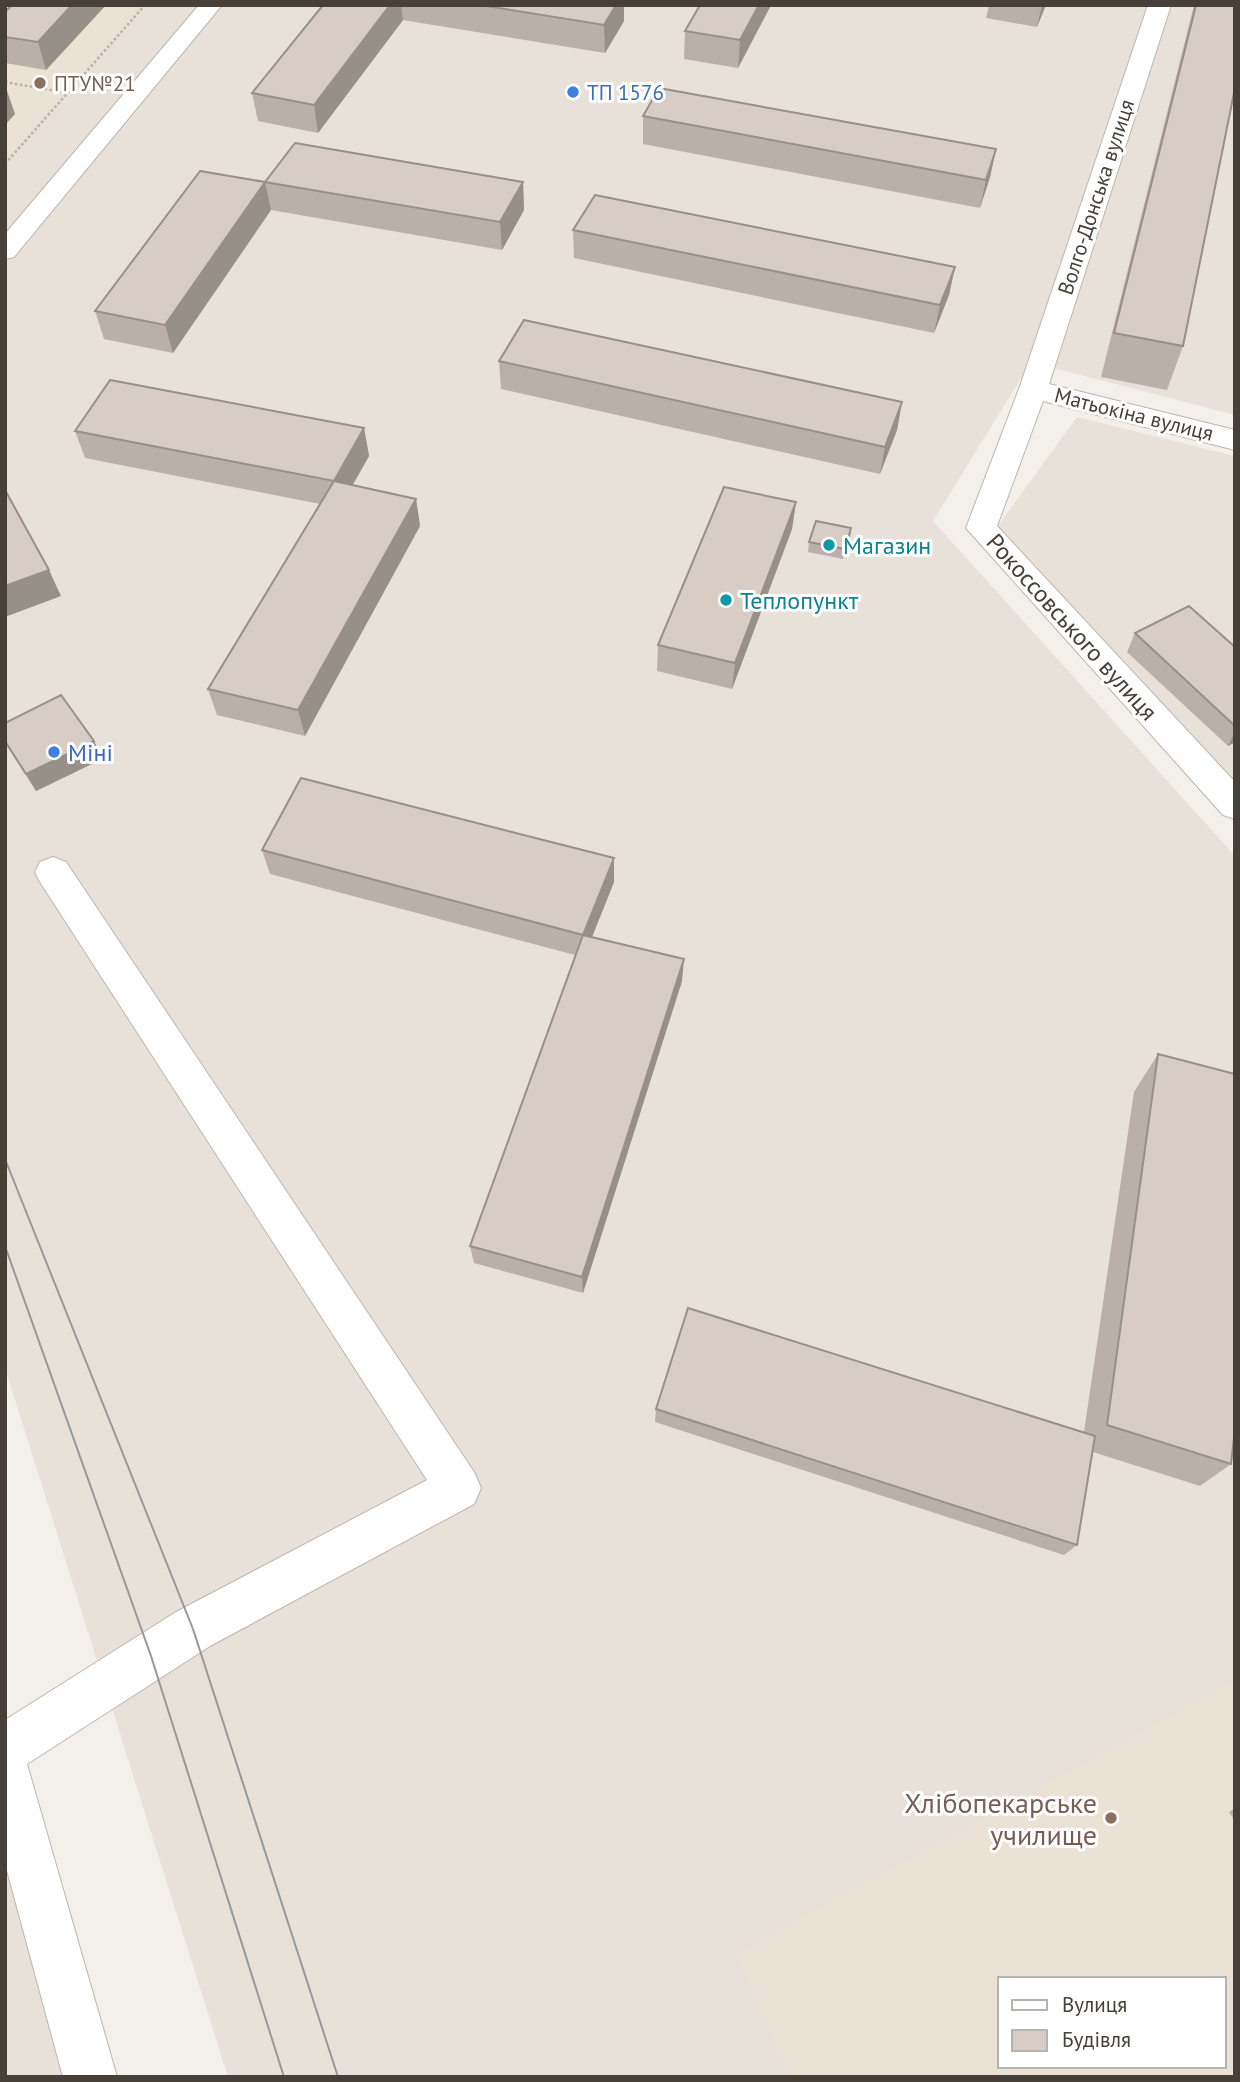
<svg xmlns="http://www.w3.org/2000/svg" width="1240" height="2082" viewBox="0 0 1240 2082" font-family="'PT Sans',sans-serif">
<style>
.residential{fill:#e7e1d9;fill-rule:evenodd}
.education{fill:#ebe2d6;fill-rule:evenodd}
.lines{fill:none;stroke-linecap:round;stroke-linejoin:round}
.minor-casing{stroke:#beb6ae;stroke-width:2}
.path{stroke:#beb0a1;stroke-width:2.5;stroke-dasharray:2.5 2.5;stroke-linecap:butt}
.minor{fill:#fff;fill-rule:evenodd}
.tram{stroke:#989898;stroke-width:2}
.wall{fill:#b9b0a9}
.shaded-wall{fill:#969089}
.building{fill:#d7cdc4;stroke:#969089;stroke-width:2}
.education-dot{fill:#8d6e63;stroke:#fff;stroke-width:2.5}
.shop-dot{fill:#3f7fe0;stroke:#fff;stroke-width:2.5}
.culture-dot{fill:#0f9aa8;stroke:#fff;stroke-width:2.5}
.labels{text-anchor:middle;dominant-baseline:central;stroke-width:6;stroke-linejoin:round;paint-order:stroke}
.far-education-label{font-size:21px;fill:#785e54;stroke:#fff;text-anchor:start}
.far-shop-label{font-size:21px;fill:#366cbe;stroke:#fff;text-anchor:start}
.far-street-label{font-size:21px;fill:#474039;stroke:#fff}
.culture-label{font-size:24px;fill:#0d838f;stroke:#fff;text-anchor:start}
.street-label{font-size:24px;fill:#474039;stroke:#fff}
.shop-label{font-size:24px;fill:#366cbe;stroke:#fff;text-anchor:start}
.near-education-label{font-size:28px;fill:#785e54;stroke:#fff;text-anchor:end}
</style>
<rect width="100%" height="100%" fill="#f3efea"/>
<g class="residential">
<path d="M 5,5 L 1235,5 L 1235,415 L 1031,362 L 933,521 L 1235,856 L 1235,2077 L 228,2077 L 5,1368 ZM 1000,1979 L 1224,1979 L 1224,2066 L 1000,2066 Z"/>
<polygon points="1077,417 1235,456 1235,790 997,527"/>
<polygon points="5,1755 95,2077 5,2077"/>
</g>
<g class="education">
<polygon points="5,5 142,5 5,161"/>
<path d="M 1235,1682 L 1235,2077 L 790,2077 L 738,1954 ZM 1000,1979 L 1224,1979 L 1224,2066 L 1000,2066 Z"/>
</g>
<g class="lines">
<defs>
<g id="minor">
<polygon points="199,5 222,5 14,257 5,259 5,234"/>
<polygon points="1148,5 1171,5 1049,384 1235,430 1235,450 1043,401 997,526 1235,782 1235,819 1223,815 966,528 1019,389"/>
<polygon points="53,857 66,862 474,1472 481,1488 474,1504 210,1646 27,1764 117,2077 63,2077 5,1863 5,1720 176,1612 427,1480 40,882 35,872 40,862"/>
</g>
</defs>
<use href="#minor" class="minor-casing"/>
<g class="path">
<polyline points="5,82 68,93"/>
<polyline points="5,164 145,5"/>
</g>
<use href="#minor" class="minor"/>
<g class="tram">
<polyline points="5,1159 193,1629 338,2077"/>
<polyline points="5,1246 151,1656 284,2077"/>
</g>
</g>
<g class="wall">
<polygon points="12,5 106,5 46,70 5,63 5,12"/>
<polygon points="323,5 624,5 624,21 605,53 403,20 318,133 258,121 252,93"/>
<polygon points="771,5 738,68 684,59 685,31"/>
<polygon points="989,5 1046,5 1037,27 986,18"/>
<polygon points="1194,5 1235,5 1183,346 1167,390 1101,377"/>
<polygon points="643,116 996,149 990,177 980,208 643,144"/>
<polygon points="265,182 523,182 524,210 502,250 271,210 173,353 104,339 95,311"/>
<polygon points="573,230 955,267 949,295 934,333 574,258"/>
<polygon points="499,361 902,402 897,430 880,474 501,389"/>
<polygon points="364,428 369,456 353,485 416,499 420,526 305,736 217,715 208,689 320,504 85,458 75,431"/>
<polygon points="796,502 792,529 732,689 657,671 658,645"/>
<polygon points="850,538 843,559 808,552 809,542"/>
<polygon points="1135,633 1235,647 1235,742 1228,746 1127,652"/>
<polygon points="5,723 94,741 102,759 36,791 5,743"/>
<polygon points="262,850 614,858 614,882 592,937 682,981 583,1293 474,1263 470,1246 575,955 270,874"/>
<polygon points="1158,1054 1231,1464 1200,1486 1093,1452 1077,1545 1064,1555 655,1422 656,1409 1084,1432 1134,1092"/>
<polygon points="1235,1808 1235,1821 1229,1812"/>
</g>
<g class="shaded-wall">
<polygon points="72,5 106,5 46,70 38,42"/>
<polygon points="390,5 401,5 403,20 318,133 314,105"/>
<polygon points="616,5 624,5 624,21 605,53 604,25"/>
<polygon points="759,5 771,5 738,68 740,40"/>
<polygon points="1042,5 1046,5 1037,27"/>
<polygon points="5,85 15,114 5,125"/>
<polygon points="996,149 990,177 980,208 986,180"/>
<polygon points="265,182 271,210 173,353 165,325"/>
<polygon points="523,182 524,210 502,250 500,222"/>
<polygon points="955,267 949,295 934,333 940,305"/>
<polygon points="902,402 897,430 880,474 885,447"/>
<polygon points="364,428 369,456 339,508 334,481"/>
<polygon points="416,499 420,526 305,736 298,710"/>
<polygon points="796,502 792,529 732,689 735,663"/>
<polygon points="851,528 850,538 843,559 845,549"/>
<polygon points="49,570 61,596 5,617 5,586"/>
<polygon points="1235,732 1235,742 1228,746"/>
<polygon points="94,741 102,759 36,791 26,774"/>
<polygon points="614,858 614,882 584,957 583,935"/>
<polygon points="684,959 682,981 583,1293 582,1277"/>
</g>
<g class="building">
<polygon points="12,5 72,5 38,42 5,37 5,12"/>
<polygon points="323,5 390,5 314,105 252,93"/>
<polygon points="480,5 616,5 604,25"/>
<polygon points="700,5 759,5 740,40 685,31"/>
<polygon points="1196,5 1235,5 1235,88 1183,346 1114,333"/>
<polygon points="659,88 996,149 986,180 643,116"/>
<polygon points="295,143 523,182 500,222 265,182"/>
<polygon points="200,171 265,182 165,325 95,311"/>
<polygon points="595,195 955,267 940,305 573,230"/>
<polygon points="524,320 902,402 885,447 499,361"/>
<polygon points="110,380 364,428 334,481 75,431"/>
<polygon points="334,481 416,499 298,710 208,689"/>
<polygon points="724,487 796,502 735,663 658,645"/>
<polygon points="5,490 49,570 5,586"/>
<polygon points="816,521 851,528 845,549 809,542"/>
<polygon points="1189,606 1235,647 1235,726 1135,633"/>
<polygon points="61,695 94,741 26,774 5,741 5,723"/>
<polygon points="301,778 614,858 583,935 684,959 582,1277 470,1246 583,935 262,850"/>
<polygon points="1158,1054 1235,1074 1235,1428 1231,1464 1107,1425"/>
<polygon points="688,1308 1095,1436 1077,1545 656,1409"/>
</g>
<g class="education-dot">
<circle cx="40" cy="83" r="7"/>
<circle cx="1111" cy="1818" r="7"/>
</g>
<g class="shop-dot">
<circle cx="573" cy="92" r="7"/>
<circle cx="54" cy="752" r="7"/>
</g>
<g class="culture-dot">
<circle cx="829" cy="545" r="7"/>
<circle cx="726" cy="600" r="7"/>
</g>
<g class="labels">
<g class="far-education-label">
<text x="54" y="83">ПТУ№21</text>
</g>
<g class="far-shop-label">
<text x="587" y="92">ТП 1576</text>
</g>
<g class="far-street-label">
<text transform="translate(1096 197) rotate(-72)">Волго-Донська вулиця</text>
<text transform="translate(1134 414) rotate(14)">Матьокіна вулиця</text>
</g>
<g class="culture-label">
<text x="843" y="545">Магазин</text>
<text x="740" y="600">Теплопункт</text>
</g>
<g class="street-label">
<text transform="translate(1072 627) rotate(48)">Рокоссовського вулиця</text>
</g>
<g class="shop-label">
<text x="68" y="752">Міні</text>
</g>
<g class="near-education-label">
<text x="1097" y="1802">Хлібопекарське<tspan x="1097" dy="32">училище</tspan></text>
</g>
</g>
<rect width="1240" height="2082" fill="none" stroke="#474039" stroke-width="14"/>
<rect x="998" y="1977" width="228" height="91" fill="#ffffff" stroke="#b5b3b0" stroke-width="2"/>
<rect x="1012" y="2000" width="35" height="10" fill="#ffffff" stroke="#b5b3b0" stroke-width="2"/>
<text x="1062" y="2012" font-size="21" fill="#474039">Вулиця</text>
<rect x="1012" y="2030" width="35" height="21" fill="#d7cdc4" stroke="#b5b3b0" stroke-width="2"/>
<text x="1062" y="2047" font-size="21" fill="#474039">Будівля</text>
</svg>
